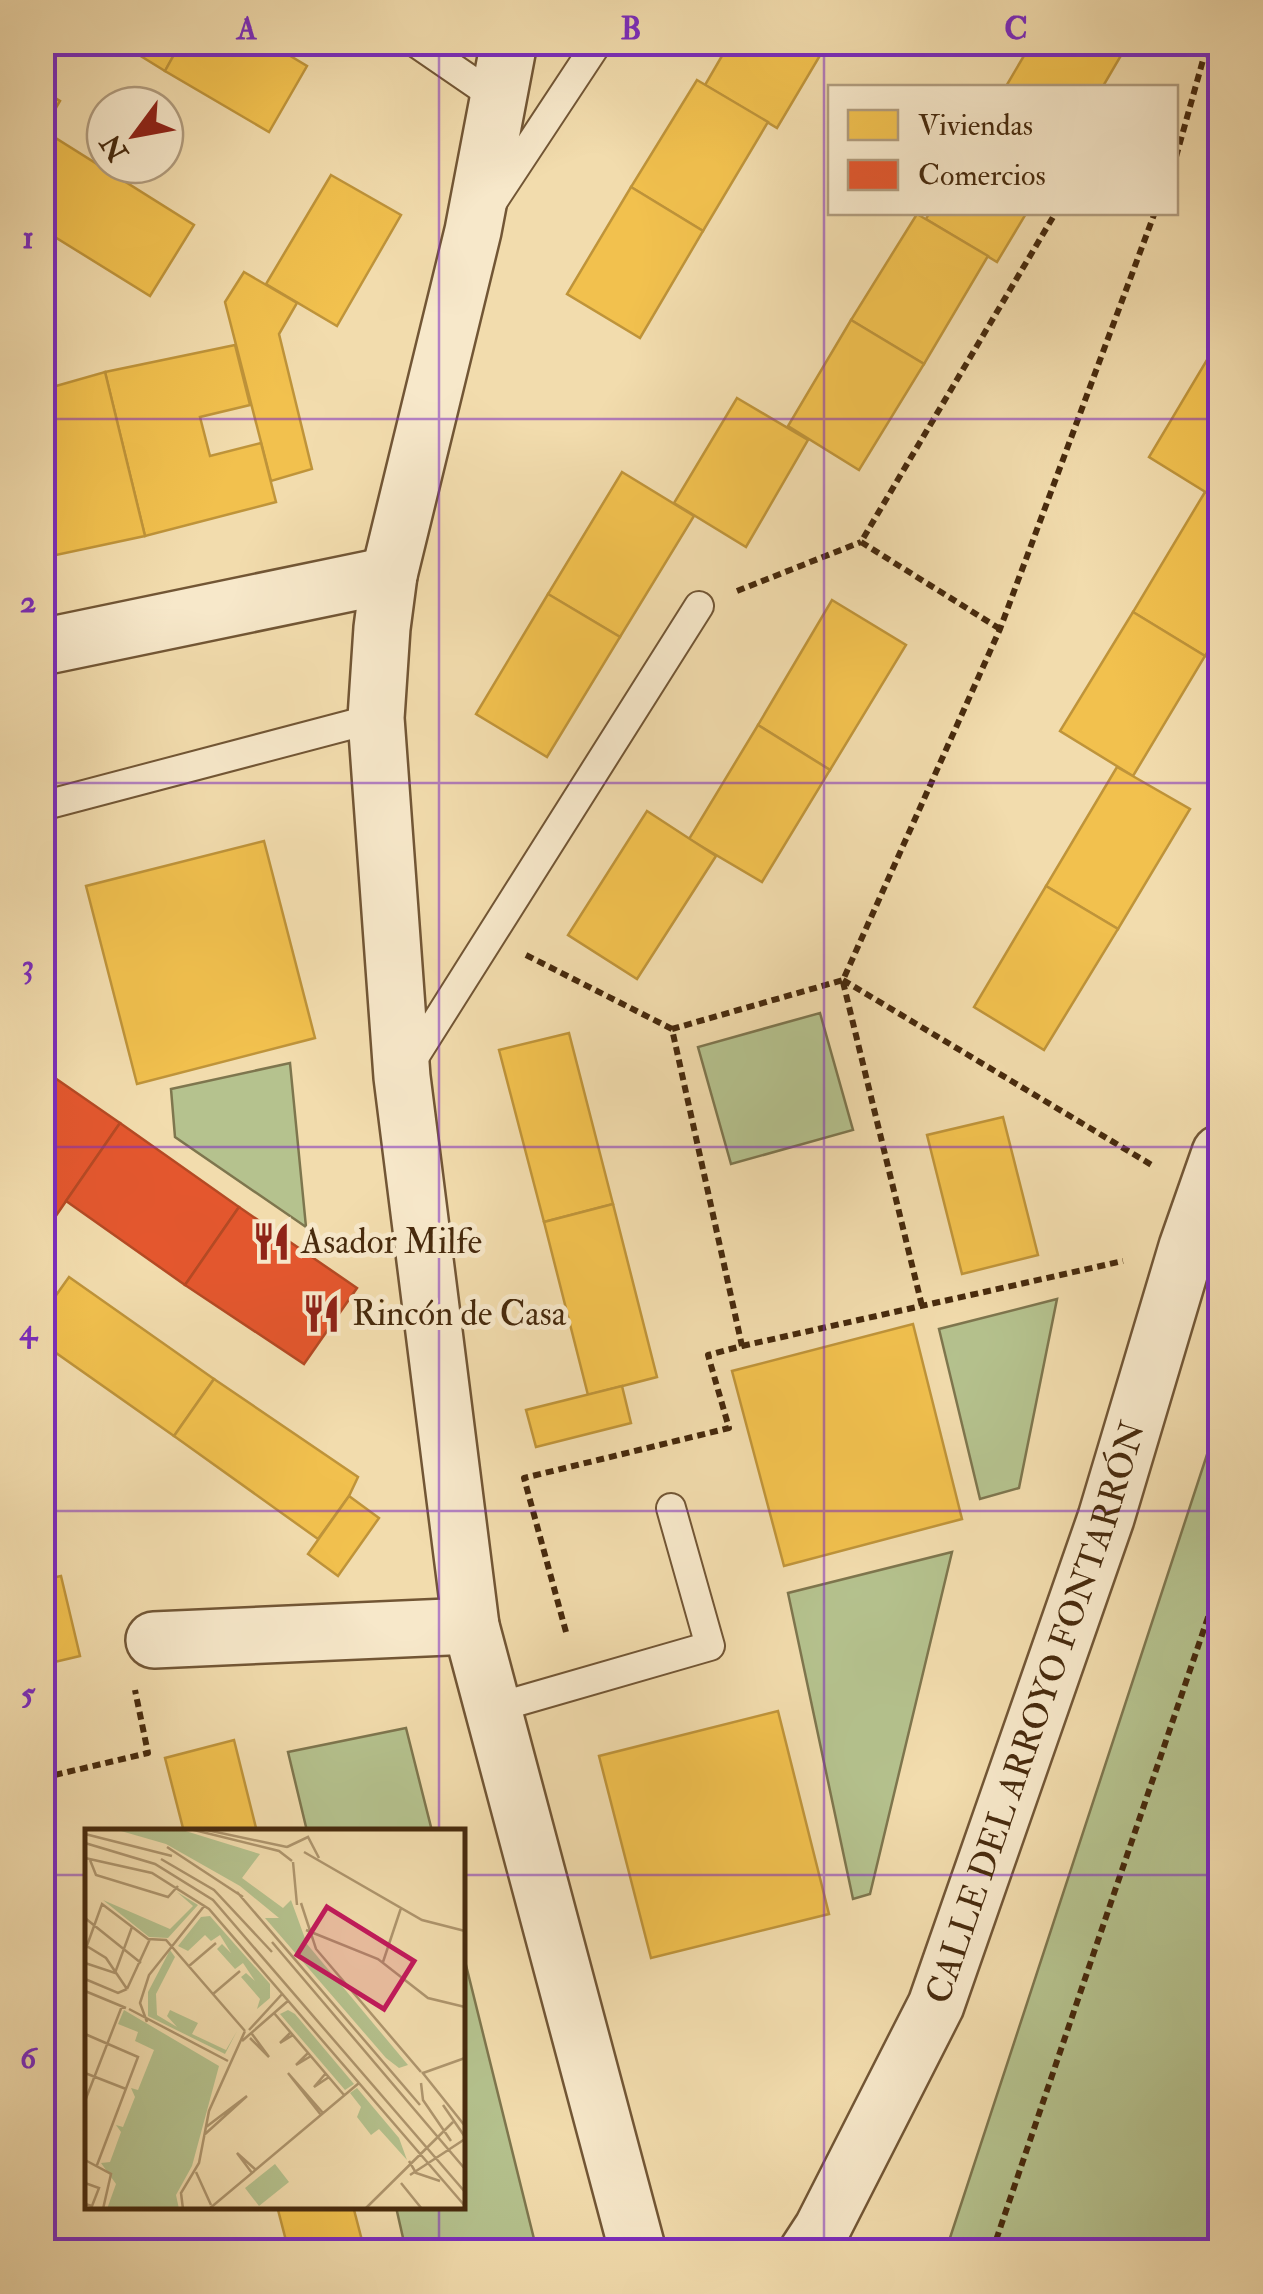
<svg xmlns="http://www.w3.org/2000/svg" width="1263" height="2294" viewBox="0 0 1263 2294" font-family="'IM FELL Double Pica',serif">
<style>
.green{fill:#b5c28e;stroke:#7e764e;stroke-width:2.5}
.homes{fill:#f2c14e;stroke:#bf943a;stroke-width:2.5}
.shops{fill:#e4572e;stroke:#b54a24;stroke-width:2.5}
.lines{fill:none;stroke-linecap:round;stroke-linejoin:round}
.service-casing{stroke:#725635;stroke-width:32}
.minor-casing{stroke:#725635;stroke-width:60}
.tertiary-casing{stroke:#725635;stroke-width:60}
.path{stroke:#472a0d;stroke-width:6;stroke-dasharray:8 5;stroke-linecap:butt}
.service{stroke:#f7e8ca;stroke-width:28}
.minor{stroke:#f7e8ca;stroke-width:55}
.tertiary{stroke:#f7e8ca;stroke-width:55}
.grid{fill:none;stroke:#7b2cbf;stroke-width:2.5;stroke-opacity:0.55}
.labels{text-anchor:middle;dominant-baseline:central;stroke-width:10;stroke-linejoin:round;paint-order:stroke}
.poi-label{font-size:35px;fill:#472a0d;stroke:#f7e8ca;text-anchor:start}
.street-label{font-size:35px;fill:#472a0d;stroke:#f7e8ca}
.inset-road{fill:none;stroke:#ae956d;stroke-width:2.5}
.view{fill:#c2185b;fill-opacity:0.15;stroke:#c2185b;stroke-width:5}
.inset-edge{fill:none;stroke:#472a0d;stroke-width:5}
.neatline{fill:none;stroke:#7b2cbf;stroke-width:4}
.grid-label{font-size:32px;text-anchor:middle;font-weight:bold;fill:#7b2cbf}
</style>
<rect width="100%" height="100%" fill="#f2dcad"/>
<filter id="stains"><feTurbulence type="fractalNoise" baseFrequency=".002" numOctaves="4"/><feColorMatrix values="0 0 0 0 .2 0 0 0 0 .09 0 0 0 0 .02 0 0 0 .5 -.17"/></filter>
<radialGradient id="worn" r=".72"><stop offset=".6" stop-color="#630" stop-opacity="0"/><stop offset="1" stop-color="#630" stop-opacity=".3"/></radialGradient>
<g class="green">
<polygon points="820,1013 853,1130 731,1164 698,1047"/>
<polygon points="290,1063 306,1227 175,1137 171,1089"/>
<polygon points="1057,1299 1019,1488 980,1499 939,1329"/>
<polygon points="1220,1415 1220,2251 940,2251 950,2238"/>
<polygon points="952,1552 870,1894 853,1899 788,1593"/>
<polygon points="406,1728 432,1831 307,1831 288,1752"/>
<polygon points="463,1953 537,2251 406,2251 396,2207 462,2206"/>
</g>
<g class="homes">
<polygon points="118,42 181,42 165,71"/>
<polygon points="181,42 267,42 307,66 269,132 165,71"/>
<polygon points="730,42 828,42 777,128 705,85"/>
<polygon points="1032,42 1118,42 1126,47 1102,88 1005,88"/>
<polygon points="697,80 768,122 703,231 631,187"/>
<polygon points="42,90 60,101 43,130 194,225 150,296 42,229"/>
<polygon points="331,175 401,215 337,326 266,284"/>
<polygon points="631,187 703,231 640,338 567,294"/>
<polygon points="930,212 1027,212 997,262 926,219"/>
<polygon points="917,214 988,256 924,364 851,320"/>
<polygon points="244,272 297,303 279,334 312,469 271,481 225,302"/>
<polygon points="851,320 924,364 859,470 788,426"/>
<polygon points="1220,338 1220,501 1149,457"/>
<polygon points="235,345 250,405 200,417 210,456 261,443 276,502 145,536 105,372"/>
<polygon points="105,372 145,536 42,558 42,390"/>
<polygon points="737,398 808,440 746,547 674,503"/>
<polygon points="622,472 694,516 620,637 548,594"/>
<polygon points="1205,492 1220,501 1220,630 1205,656 1133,612"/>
<polygon points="548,594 620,637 547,757 476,714"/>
<polygon points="832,600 906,645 830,770 758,725"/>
<polygon points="1133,612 1205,656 1133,776 1060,731"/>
<polygon points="758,725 830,770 762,882 689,839"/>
<polygon points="1117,767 1190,809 1118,929 1046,886"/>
<polygon points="647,811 716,856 637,979 568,935"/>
<polygon points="264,841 315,1038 137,1084 86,886"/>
<polygon points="1046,886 1118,929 1044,1050 974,1007"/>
<polygon points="569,1033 613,1204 544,1222 499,1050"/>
<polygon points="1003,1117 1038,1255 962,1274 927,1135"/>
<polygon points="613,1204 657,1377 588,1395 544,1222"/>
<polygon points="69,1277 214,1379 174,1436 42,1343 42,1315"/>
<polygon points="913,1324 962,1519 784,1566 732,1371"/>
<polygon points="214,1379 358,1477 349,1496 318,1539 174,1436"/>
<polygon points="622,1386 631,1423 536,1447 526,1410"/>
<polygon points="349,1496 379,1518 338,1576 308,1554"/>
<polygon points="61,1576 80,1656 42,1665 42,1580"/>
<polygon points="778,1711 829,1914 651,1958 599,1756"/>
<polygon points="234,1740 257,1832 184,1832 165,1758"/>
<polygon points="277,2206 353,2206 365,2252 289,2252"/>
</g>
<g class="shops">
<polygon points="42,1069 120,1123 42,1236"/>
<polygon points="120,1123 239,1207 185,1285 66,1201"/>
<polygon points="239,1207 357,1288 304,1364 185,1285"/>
</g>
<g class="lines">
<defs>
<g id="service">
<polyline points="415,42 498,99"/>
<polyline points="493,201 598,42"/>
<polyline points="42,806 376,718"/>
<polyline points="406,1070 699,606"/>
<polyline points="495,1708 710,1646 671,1508"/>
</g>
<g id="minor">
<polyline points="509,42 473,231 389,575 382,628 376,718 402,1077 471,1626 638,2252"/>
<polyline points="42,647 389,575"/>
<polyline points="154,1640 471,1626"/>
</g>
<g id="tertiary">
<path id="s1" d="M 807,2252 L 822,2229 L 936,2005 L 1106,1518 L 1187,1247 L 1220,1153"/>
</g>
</defs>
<use href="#service" class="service-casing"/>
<use href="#minor" class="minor-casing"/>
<use href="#tertiary" class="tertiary-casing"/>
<g class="path">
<polyline points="1176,157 1208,42"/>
<polyline points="737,591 861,542"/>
<polyline points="1000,629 861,542 1056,212"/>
<polyline points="526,955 672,1029"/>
<polyline points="843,980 1155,1167"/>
<polyline points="843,982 922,1306"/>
<polyline points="742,1346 1123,1261"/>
<polyline points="566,1632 524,1478 729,1428 708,1355 742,1346 672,1029 843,980 1000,629 1155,212"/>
<polyline points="42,1778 148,1753 135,1690"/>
<polyline points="992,2252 1220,1582"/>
</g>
<use href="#service" class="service"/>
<use href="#minor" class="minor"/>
<use href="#tertiary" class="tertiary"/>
</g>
<path class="grid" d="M 439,42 L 439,1832M 824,42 L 824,2252M 42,419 L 1220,419M 42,783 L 1220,783M 42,1147 L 1220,1147M 42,1511 L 1220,1511M 42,1875 L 88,1875M 462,1875 L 1220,1875M 439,2206 L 439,2252"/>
<defs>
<symbol id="restaurant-bare" viewBox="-9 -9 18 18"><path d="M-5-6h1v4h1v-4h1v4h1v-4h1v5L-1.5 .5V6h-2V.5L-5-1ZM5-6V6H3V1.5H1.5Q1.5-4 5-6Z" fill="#8f2418" stroke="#f7e8ca" stroke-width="2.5" paint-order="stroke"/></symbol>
</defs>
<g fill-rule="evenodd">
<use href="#restaurant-bare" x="244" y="1214" width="55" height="55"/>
<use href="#restaurant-bare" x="294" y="1286" width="55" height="55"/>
</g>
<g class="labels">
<g class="poi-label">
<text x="301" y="1242">Asador Milfe</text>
<text x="352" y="1314">Rincón de Casa</text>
</g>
<g class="street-label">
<text stroke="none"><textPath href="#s1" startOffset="588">CALLE DEL ARROYO FONTARRÓN</textPath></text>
</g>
</g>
<g transform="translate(85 1829)">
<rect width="380" height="380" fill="#f2dcad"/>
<path d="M 29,0 L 94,0 L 175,25 L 157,49 L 198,79 L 206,71 L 222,115 L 323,236 L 314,239 L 301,229 L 180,89 L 194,89 L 155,57 L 81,15 ZM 92,63 L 113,76 L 83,109 L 64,108 L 18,71 L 85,100 L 108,77 ZM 125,87 L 185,155 L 185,169 L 172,180 L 175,170 L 156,148 L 161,144 L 170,152 L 158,134 L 150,140 L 132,120 L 137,115 L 146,124 L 135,106 L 126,112 L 120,106 L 103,122 L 93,117 L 116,88 ZM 85,121 L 90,128 L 71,165 L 72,186 L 92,198 L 82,187 L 85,181 L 113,194 L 107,205 L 141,221 L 152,202 L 140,225 L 63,187 L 63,163 ZM 39,181 L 134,237 L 107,337 L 91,366 L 94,380 L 22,380 L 31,355 L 16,334 L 25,333 L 36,303 L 31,296 L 38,298 L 50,268 L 46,259 L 53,261 L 69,221 L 50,212 L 53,203 L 33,195 ZM 203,181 L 210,185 L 269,255 L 260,261 L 195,185 ZM 272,259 L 314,309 L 322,331 L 294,300 L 286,306 L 272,288 L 276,278 L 265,264 ZM 190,335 L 204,353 L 174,377 L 160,359 Z" fill="#b5c28e"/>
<path class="inset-road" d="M 105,0 L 194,22 L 207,32M 117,0 L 202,18M 0,5 L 87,27M 0,14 L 70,35 L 128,71 L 380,363M 82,18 L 158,68M 202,18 L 223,8 L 234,29M 219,23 L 337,91 L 380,102M 0,29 L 67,44 L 124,80 L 380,377M 76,30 L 129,61 L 187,123M 5,31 L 11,46 L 83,68 L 93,57M 208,33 L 212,76M 152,63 L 335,276M 216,74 L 231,120 L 336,243M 0,89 L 56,134M 221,101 L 293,130 L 343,169 L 380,178M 187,113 L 380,340M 0,116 L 21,129 L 42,160M 0,122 L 17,75 L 63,110 L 81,111 L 160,202M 298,133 L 316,79M 0,134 L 30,144 L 47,98M 104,137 L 131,114M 0,150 L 33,164 L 42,160M 42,160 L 65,110M 0,162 L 41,179M 128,165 L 155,142M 44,180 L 143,232M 189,184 L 259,266M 62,193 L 55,174 L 64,146 L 120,76M 164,201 L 198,164M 206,203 L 195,214 L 208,206M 0,205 L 53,228 L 12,336M 165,209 L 184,228 L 167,205M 157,212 L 204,171M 223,224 L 211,236 L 226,227M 337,243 L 380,297M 0,244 L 41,260M 241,244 L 229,258 L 244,248M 338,244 L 380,229M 336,254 L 338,271 L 366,312M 0,272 L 37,177M 358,276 L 380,308M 236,286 L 203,244 L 238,284M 119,306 L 162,267 L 121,298M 0,331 L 26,345 L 18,380M 324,332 L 331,344 L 355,352M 111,343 L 126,376M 167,344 L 152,324 L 171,341M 325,346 L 380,310M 0,354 L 14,359 L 7,377 L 0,375M 316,354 L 337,380M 98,380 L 96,364 L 114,334 L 124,282 L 160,202M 124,380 L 274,254M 280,380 L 368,293"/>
<path class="view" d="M 242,78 L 329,132 L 299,180 L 212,126 Z"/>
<rect width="380" height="380" class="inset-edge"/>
</g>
<rect width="1263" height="2294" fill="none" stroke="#f2dcad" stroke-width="110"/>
<rect x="828" y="85" width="350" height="130" fill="#f7e8ca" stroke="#b19c7e" stroke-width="2.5"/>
<rect x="848" y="110" width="50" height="30" fill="#f2c14e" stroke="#b19c7e" stroke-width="2.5"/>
<text x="918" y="135" font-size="30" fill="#472a0d">Viviendas</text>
<rect x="848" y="160" width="50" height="30" fill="#e4572e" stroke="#b19c7e" stroke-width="2.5"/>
<text x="918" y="185" font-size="30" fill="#472a0d">Comercios</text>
<g transform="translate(135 135) rotate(238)"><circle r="48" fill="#f7e8ca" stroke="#b19c7e" stroke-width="2.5"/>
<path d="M0-8L18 38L0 25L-18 38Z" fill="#8f2418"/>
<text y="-15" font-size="28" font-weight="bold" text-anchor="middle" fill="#472a0d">N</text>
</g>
<rect x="55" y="55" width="1153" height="2184" class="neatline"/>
<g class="grid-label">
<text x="247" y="39">A</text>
<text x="631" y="39">B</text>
<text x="1016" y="39">C</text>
<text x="28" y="248">1</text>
<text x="28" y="612">2</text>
<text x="28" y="976">3</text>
<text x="28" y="1340">4</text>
<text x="28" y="1704">5</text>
<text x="28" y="2068">6</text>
</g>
<rect width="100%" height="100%" filter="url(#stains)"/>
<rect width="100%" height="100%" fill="url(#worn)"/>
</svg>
